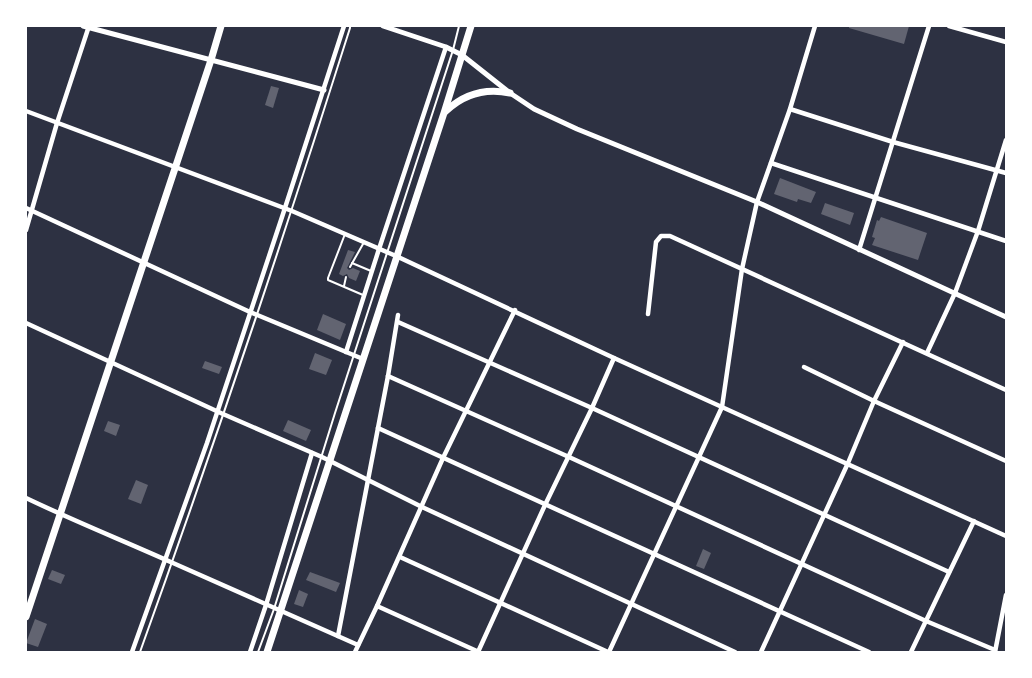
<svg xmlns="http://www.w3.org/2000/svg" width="1032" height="678" viewBox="0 0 1032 678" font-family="Manrope,sans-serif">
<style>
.building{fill:#626471}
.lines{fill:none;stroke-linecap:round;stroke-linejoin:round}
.service{stroke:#fff;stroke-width:2}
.minor{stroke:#fff;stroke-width:4.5}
.tertiary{stroke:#fff;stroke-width:5}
.primary{stroke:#fff;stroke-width:7}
</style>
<rect width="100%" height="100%" fill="#2d3142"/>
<g class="building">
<polygon points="849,26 909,26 904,44 849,28"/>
<polygon points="271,86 279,88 273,108 265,105"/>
<polygon points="780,178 816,192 811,203 798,199 797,202 774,194"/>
<polygon points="825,203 854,213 850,225 821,214"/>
<polygon points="881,217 927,233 918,260 872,245 875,238 872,237 877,220 879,221"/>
<polygon points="348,250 355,252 347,268 349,270 353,268 360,271 356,281 349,278 347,274 343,276 339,274"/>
<polygon points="323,314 346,324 340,340 317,330"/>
<polygon points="315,353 332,360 326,375 309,369"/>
<polygon points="205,361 222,367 219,374 202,368"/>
<polygon points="288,420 311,430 306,441 283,431"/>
<polygon points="108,421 120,425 116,436 104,431"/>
<polygon points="136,480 148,485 141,504 128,499"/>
<polygon points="703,549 711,553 704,569 696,566"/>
<polygon points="52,570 65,575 61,584 48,579"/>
<polygon points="310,572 340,583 336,592 306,580"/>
<polygon points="299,590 308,594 303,607 294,604"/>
<polygon points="35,619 47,624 38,647 26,643"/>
</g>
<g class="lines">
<g class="service">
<polyline points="345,234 328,278 328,280 363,295"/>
<polyline points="352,263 371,271"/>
<polyline points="350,267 363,244"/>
<polyline points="344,286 346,277"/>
<path d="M 140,652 C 214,446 284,237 350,28 L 350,26"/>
<polyline points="258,652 274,609 335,413 453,50 459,26"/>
</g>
<g class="minor">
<polyline points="949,26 1006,42"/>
<polyline points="790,109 893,142 1006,173"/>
<polyline points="26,111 292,211 396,256 614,358 1006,536"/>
<polyline points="771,163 1006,241"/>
<polyline points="26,208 250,312 363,359"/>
<polyline points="26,230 57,123 89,26"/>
<polyline points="859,250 929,26"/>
<polyline points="648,314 656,242 661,236 670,236 1006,390"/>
<polyline points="398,322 592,408 949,572"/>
<polyline points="26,323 223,414 322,457 422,507 735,652"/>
<polyline points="346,352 379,249 446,47"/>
<polyline points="927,353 955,293 978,231 1006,140"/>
<polyline points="804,367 874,401 1006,461"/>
<polyline points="388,376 569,457 926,621 995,650"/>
<polyline points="378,428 869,652"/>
<path d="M 26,498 C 74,521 124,541 173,563 C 235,590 296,618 358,645"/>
<polyline points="400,557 608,652"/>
<polyline points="377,606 479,652"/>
<polyline points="338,636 388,376 398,315"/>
<polyline points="132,652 207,443 283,214 344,26"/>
<polyline points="250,652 266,605 312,453"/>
<polyline points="355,652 377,606 443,458 515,310"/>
<polyline points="478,652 545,505 592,408 614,358"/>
<polyline points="609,652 722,407 742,269 757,202 790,109 815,26"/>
<polyline points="761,652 848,463 874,401 903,342"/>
<polyline points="911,652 974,521"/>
<polyline points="995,652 1006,595"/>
</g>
<g class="tertiary">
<polyline points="83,26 324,90"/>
<polyline points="383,26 446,47 462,55 510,93 534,109 577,129 757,202 1006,317"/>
</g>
<g class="primary">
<path d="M 446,111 C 464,94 486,88 510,93"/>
<polyline points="26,617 211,60 221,26"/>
<polyline points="267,652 444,113 471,26"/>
</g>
</g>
<rect width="1032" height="678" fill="none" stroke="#ffffff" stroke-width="54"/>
</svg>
